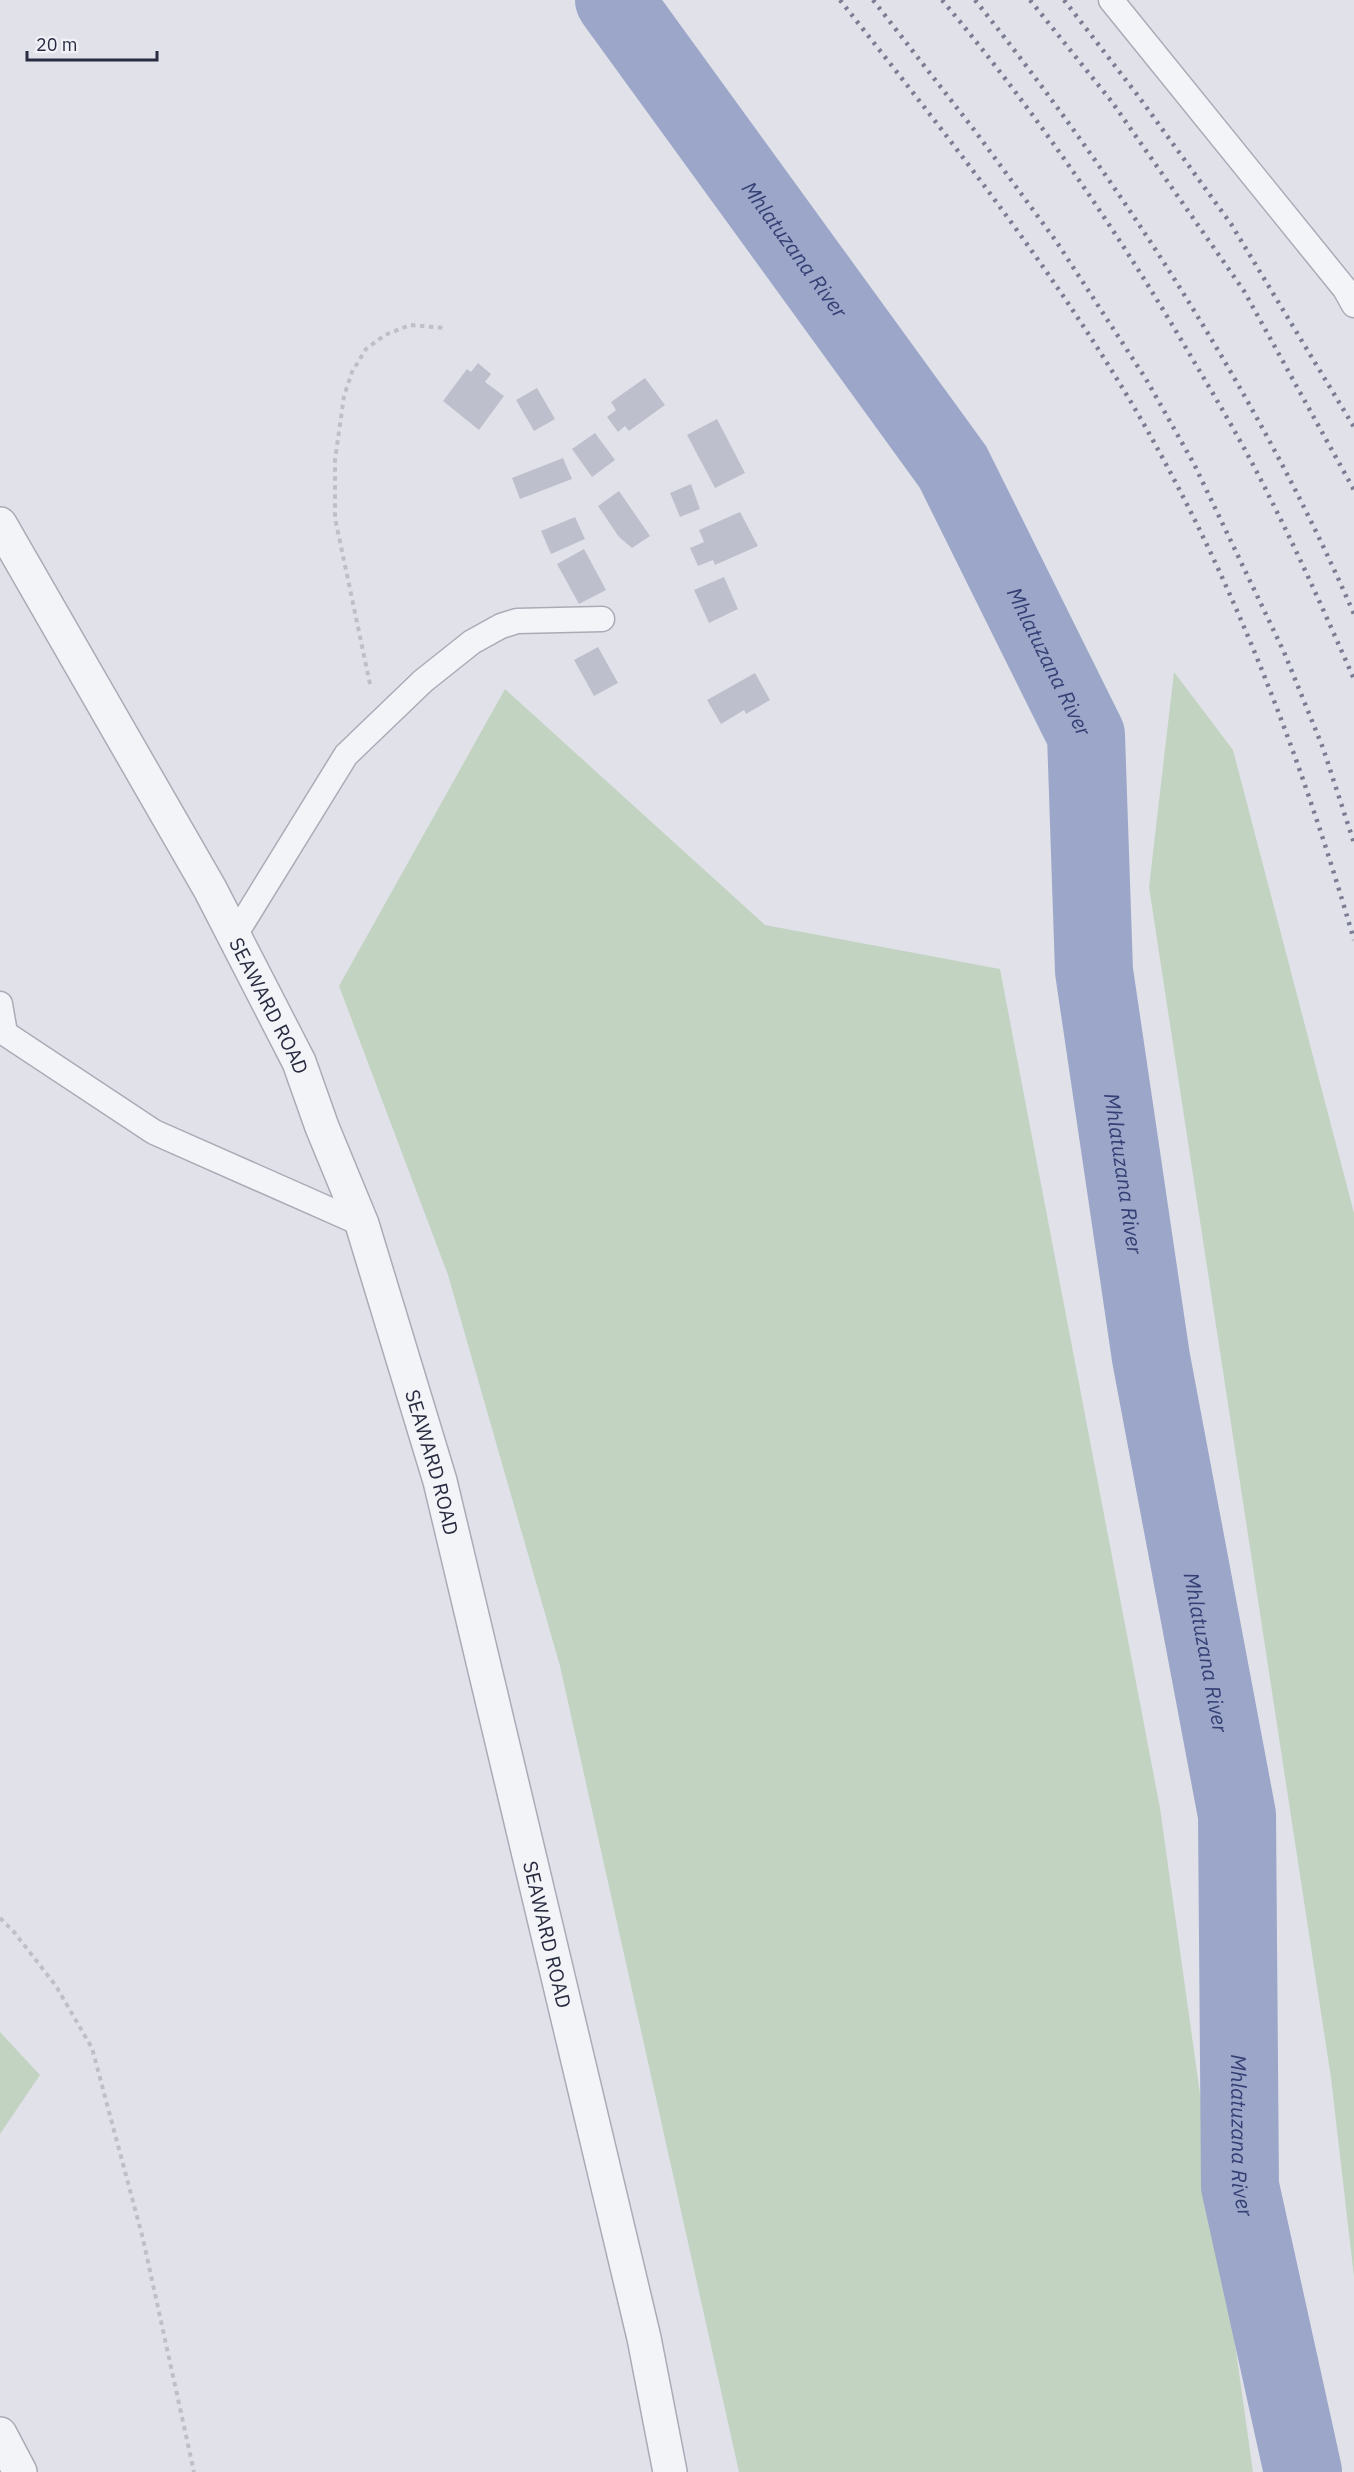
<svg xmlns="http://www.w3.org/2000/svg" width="1354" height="2472" viewBox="0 0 1354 2472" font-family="'IBM Plex Sans',sans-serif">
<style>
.green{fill:#c2d3c2}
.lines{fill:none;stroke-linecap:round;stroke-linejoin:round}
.river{stroke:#9ca6c9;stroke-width:78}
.building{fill:#bebfcc}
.service-casing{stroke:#aaabb7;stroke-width:27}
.minor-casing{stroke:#aaabb7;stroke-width:36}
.tertiary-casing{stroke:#aaabb7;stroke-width:36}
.path{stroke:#bec0c8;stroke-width:4;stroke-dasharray:4.5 4.5;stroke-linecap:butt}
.service{stroke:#f3f4f8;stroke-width:24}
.minor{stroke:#f3f4f8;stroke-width:33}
.tertiary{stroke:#f3f4f8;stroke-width:33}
.rail{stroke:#7a7d93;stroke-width:4.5;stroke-dasharray:3 6;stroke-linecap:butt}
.labels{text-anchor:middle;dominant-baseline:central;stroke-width:4.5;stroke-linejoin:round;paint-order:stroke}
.street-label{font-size:20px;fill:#292c41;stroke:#f0f1f7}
.water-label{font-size:21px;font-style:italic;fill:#343f74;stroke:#f0f1f7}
</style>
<rect width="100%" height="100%" fill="#e1e2e9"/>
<g class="green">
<polygon points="1174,672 1233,750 1354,1213 1354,2277 1331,2078 1149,887"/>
<polygon points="505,689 765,925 1000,969 1160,1808 1253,2472 739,2472 560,1666 448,1275 339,986"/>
<polygon points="0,2032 40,2075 0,2134"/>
</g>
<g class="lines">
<path class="river" id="s1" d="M 614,0 L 953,467 L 1086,735 L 1094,971 L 1151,1358 L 1237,1815 L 1240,2186 L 1303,2472"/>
</g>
<g class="building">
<polygon points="478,363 491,374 485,382 504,396 479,430 443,401 467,369 471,372"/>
<polygon points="645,378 665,405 629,431 625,426 618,432 607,417 616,410 611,402"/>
<polygon points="537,388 555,419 534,431 516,400"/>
<polygon points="717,419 745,473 715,488 687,435"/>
<polygon points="595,433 615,460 592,477 572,449"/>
<polygon points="563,458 572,479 520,499 512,478"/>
<polygon points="691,484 700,509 680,517 670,493"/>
<polygon points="619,491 650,536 632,548 619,537 598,506"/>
<polygon points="740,512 758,546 715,565 713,560 698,566 690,548 704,542 699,530"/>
<polygon points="575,517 585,539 551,554 541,531"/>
<polygon points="584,549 606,590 579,604 557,564"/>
<polygon points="724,577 738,609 709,623 694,590"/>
<polygon points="598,647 618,683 594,696 574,660"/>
<polygon points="755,673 770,700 746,714 744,710 721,724 707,700"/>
</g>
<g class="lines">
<defs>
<g id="service">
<polyline points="1111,0 1345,289 1354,305"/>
<polyline points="235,935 346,755 423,681 472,642 501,626 517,621 602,619"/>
<polyline points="0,1004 5,1033"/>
<polyline points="0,1030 154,1132 362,1224"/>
</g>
<polyline id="minor" points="0,2434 20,2472"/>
<g id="tertiary">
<path id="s2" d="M 0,524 L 210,889 L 299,1062 L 322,1127 L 362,1224 L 440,1481 L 644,2338 L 670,2472"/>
</g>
</defs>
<use href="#service" class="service-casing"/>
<use href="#minor" class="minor-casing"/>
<use href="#tertiary" class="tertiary-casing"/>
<g class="path">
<polyline points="370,684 335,518 335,460 344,396 352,372 366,349 385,335 410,325 444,328"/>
<polyline points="0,1918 14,1932 56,1986 92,2048 143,2239 194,2472"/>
</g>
<use href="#service" class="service"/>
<use href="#minor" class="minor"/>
<use href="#tertiary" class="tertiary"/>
<g class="rail">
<path d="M 840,0 C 945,133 1052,267 1138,414 C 1234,580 1301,757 1354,940"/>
<polyline points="873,0 975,131 1056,241 1146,379 1194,464 1284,652 1323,748 1354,843"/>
<path d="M 942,0 C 1036,112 1119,233 1193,360 C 1220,405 1247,451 1270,498 C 1300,557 1327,618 1354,679"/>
<path d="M 975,0 C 1122,184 1260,398 1354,614"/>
<polyline points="1030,0 1112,102 1244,291 1354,490"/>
<polyline points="1064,0 1139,97 1231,224 1354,427"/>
</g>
</g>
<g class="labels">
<g class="street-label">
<text stroke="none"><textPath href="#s2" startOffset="552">SEAWARD ROAD</textPath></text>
<text stroke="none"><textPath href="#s2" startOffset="1038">SEAWARD ROAD</textPath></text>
<text stroke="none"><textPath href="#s2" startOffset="1524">SEAWARD ROAD</textPath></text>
</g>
<g class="water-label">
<text stroke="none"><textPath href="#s1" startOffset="308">Mhlatuzana River</textPath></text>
<text stroke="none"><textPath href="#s1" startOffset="794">Mhlatuzana River</textPath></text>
<text stroke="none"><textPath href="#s1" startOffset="1317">Mhlatuzana River</textPath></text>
<text stroke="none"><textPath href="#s1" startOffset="1803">Mhlatuzana River</textPath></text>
<text stroke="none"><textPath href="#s1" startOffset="2289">Mhlatuzana River</textPath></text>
</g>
</g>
<path d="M27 51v9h130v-9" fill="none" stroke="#292c41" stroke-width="3"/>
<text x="36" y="51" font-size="18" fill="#292c41" stroke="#f0f1f7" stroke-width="4.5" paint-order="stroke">20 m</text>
</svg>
